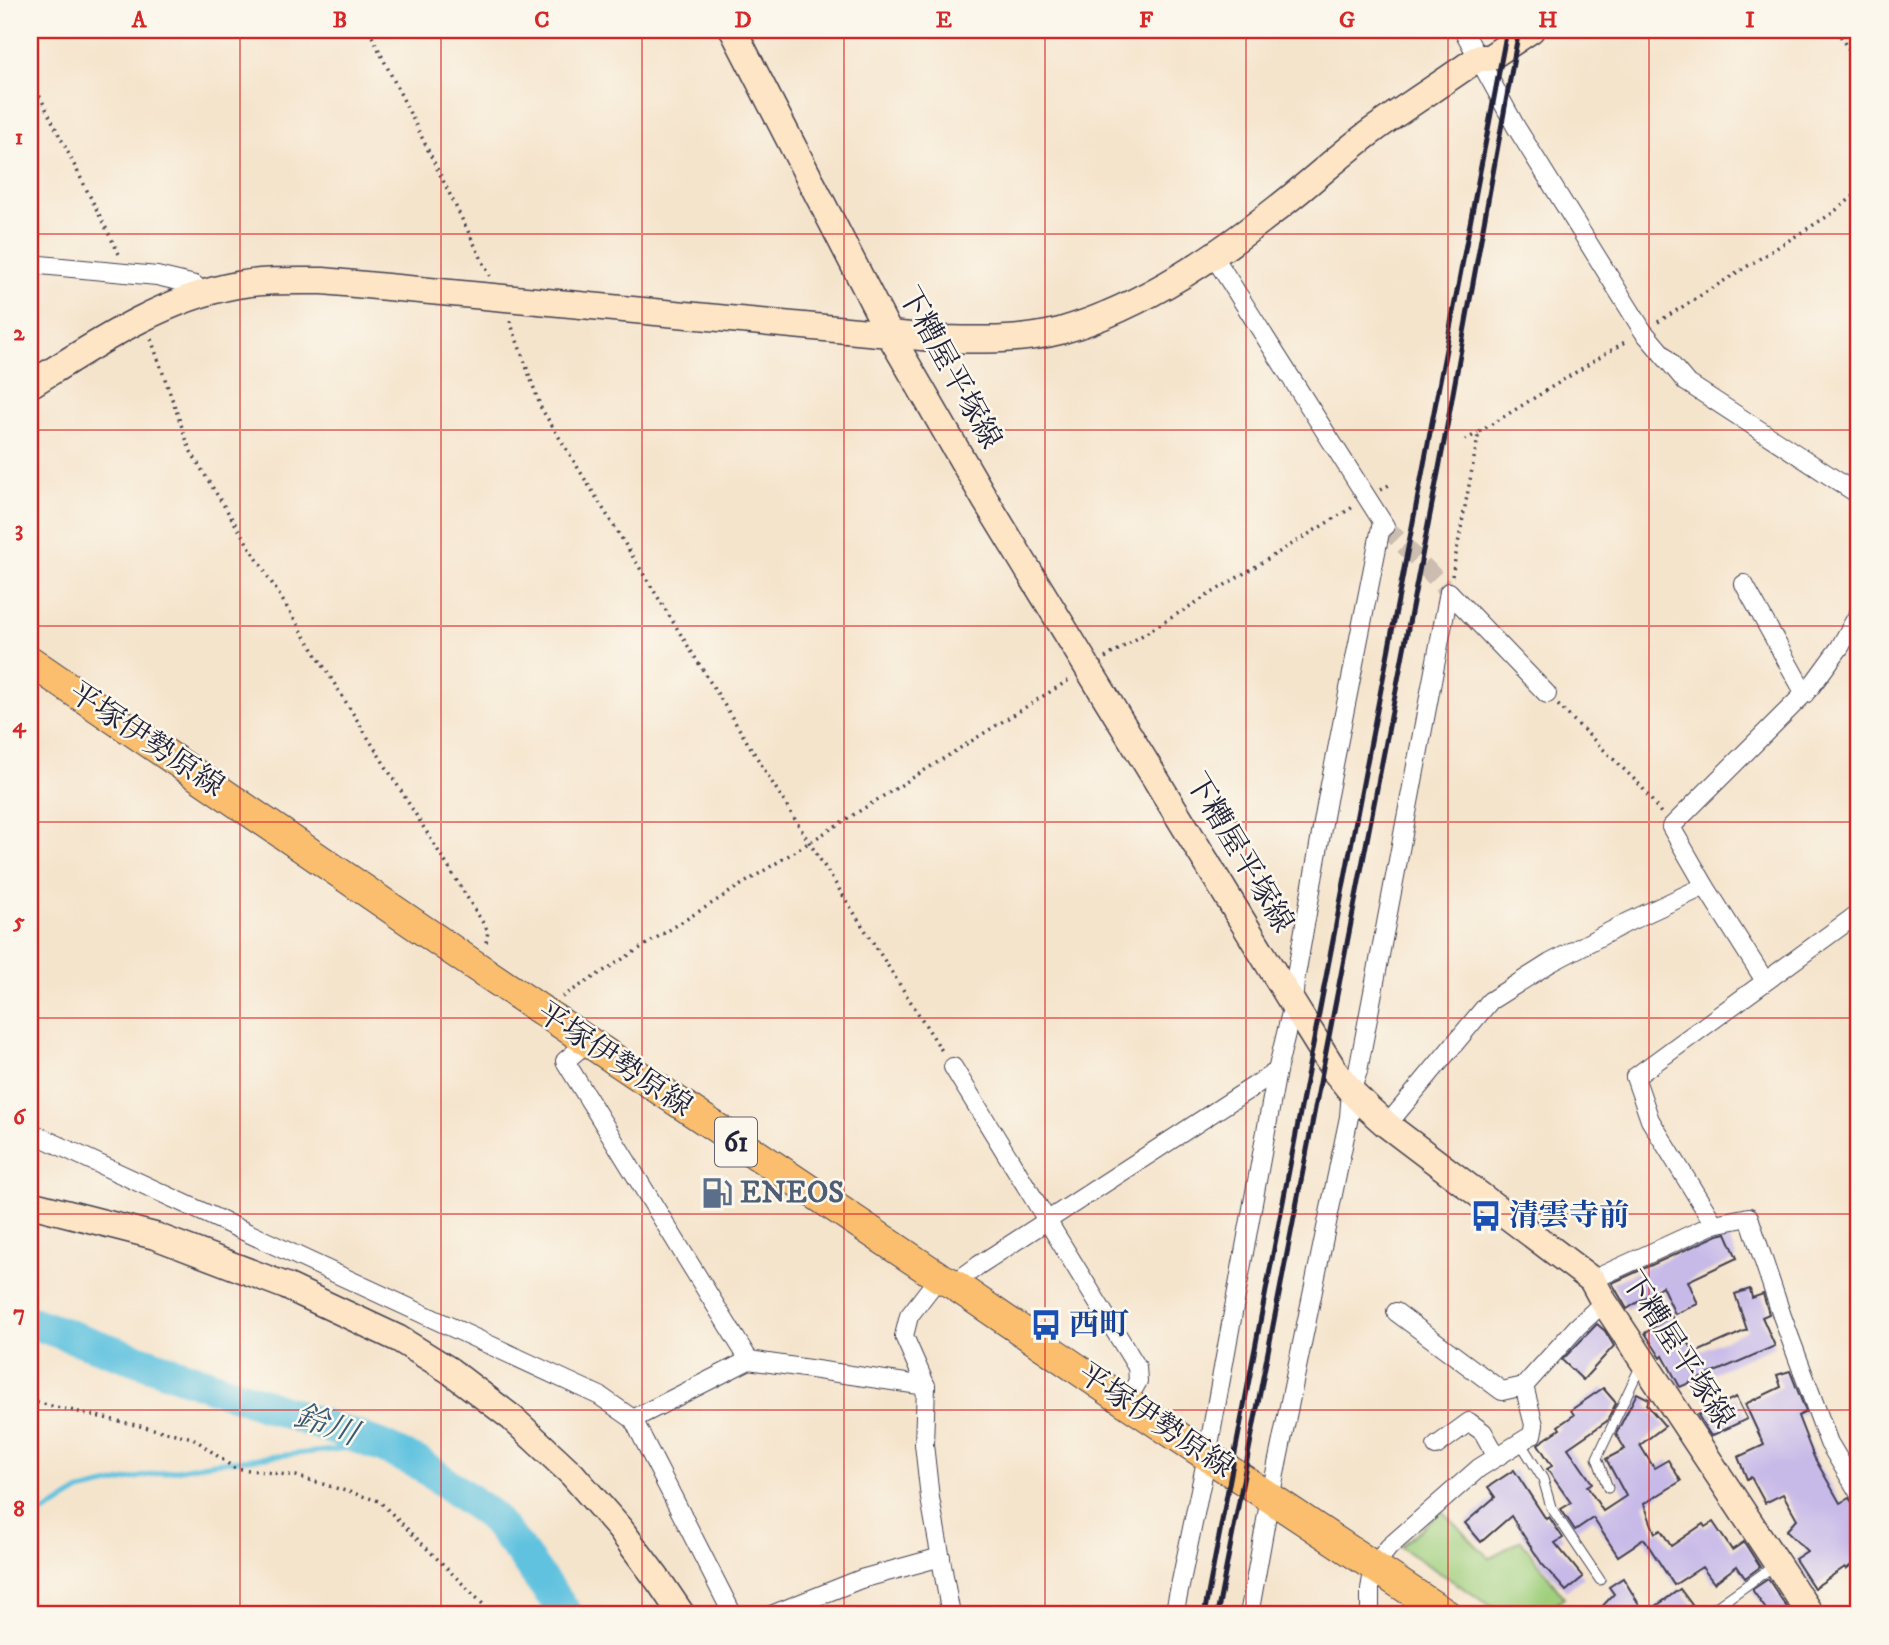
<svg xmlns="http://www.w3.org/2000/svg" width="1889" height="1645" viewBox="0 0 1889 1645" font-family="'IM FELL DW Pica','Noto Serif JP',serif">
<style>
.green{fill:#a0cf7e;stroke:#61785c;stroke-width:2}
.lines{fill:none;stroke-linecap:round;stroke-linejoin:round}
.stream{stroke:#61c2df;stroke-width:5}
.river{stroke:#61c2df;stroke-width:33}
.building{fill:#c7b9e8}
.street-tunnel{stroke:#cbbdaf;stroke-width:18;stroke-dasharray:18 9;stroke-linecap:butt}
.lane-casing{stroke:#423f51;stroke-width:11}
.street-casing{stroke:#423f51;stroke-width:20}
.secondary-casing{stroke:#423f51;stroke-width:29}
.primary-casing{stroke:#423f51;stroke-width:32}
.path{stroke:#423f51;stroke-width:3.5;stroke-dasharray:2 5;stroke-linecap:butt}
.lane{stroke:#fff;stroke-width:9}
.street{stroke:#fff;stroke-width:18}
.secondary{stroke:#fde5c5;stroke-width:26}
.primary{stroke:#fabe6e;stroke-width:30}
.rail{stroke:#22223b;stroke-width:5}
.grid{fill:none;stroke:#d62828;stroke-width:2;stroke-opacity:0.55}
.labels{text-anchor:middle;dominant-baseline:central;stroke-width:5;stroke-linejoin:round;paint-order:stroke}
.shield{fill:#fbf7ec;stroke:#636270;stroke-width:2}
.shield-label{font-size:28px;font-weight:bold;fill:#22223b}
.street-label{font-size:30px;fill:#22223b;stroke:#fbf7ec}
.service-label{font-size:30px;font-weight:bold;fill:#4e5e75;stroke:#fbf7ec;text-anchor:start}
.transit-label{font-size:30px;font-weight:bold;fill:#164399;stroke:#fbf7ec;text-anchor:start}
.water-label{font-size:32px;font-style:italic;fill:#385a74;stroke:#fbf7ec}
.neatline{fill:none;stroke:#d62828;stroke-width:2.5}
.grid-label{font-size:23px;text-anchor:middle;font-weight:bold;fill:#d62828}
</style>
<rect width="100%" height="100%" fill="#fbf7ec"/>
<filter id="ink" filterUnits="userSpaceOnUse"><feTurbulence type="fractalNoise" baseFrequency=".0143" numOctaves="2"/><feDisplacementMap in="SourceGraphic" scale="14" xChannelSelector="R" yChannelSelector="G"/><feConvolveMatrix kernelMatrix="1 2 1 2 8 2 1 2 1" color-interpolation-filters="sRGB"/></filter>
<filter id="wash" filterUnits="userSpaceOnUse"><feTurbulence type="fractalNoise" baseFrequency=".00686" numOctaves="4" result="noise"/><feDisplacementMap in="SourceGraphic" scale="28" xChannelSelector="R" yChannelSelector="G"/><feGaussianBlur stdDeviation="1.57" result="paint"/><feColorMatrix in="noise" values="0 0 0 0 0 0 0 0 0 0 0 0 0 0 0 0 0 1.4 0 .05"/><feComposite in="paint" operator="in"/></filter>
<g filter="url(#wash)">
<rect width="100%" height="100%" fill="#f5e4cc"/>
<polygon class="green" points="1442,1511 1489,1558 1521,1540 1564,1597 1542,1615 1505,1615 1400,1547"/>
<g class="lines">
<polyline class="stream" points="30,1521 80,1491 140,1477 212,1463 379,1445"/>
<polyline class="river" points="30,1322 379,1445 420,1464 490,1515 519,1550 567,1615"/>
</g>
<g id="blocks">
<g class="building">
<polygon points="1726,1233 1737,1258 1688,1281 1698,1304 1675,1314 1662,1286 1627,1309 1612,1283 1718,1235"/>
<polygon points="1750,1289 1752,1298 1763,1294 1769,1314 1762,1317 1775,1346 1680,1387 1663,1356 1661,1358 1645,1333 1671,1316 1695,1353 1747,1330 1735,1294"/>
<polygon points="1597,1324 1605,1331 1614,1346 1583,1380 1562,1360"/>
<polygon points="1790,1371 1806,1412 1798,1416 1814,1457 1840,1503 1849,1498 1859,1512 1859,1559 1846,1569 1845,1567 1814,1588 1795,1559 1807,1551 1786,1531 1797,1519 1783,1494 1765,1503 1751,1477 1747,1479 1738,1457 1764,1445 1745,1404 1781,1387 1777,1375"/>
<polygon points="1603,1388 1616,1403 1607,1421 1568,1448 1592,1483 1587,1486 1603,1511 1626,1496 1606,1459 1625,1449 1616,1434 1637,1393 1649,1399 1647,1405 1665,1426 1640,1445 1654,1468 1668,1460 1681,1481 1644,1504 1655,1533 1661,1530 1671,1546 1703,1524 1705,1527 1713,1522 1732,1550 1744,1542 1760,1567 1745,1578 1737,1566 1714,1583 1702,1567 1674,1585 1644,1539 1618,1556 1593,1518 1575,1530 1561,1509 1571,1503 1547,1469 1552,1466 1538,1444 1560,1429 1558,1426 1574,1415 1571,1410"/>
<polygon points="1736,1397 1747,1419 1711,1436 1698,1415"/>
<polygon points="1514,1470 1546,1519 1549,1517 1563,1538 1555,1543 1583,1577 1566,1591 1542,1564 1511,1516 1481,1542 1465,1523 1495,1497 1488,1487"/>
<polygon points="1623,1578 1645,1614 1680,1589 1692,1605 1678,1615 1594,1615 1614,1594 1609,1587"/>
<polygon points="1768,1579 1792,1615 1770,1615 1753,1591 1753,1589"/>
</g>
</g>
</g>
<g filter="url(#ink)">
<use href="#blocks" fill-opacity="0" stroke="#423f51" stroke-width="2"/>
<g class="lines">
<polyline class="street-tunnel" points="1385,526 1449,592"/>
<defs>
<g id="lane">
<polyline points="1520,1442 1543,1479 1551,1507 1600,1580"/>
<polyline points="1608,1488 1597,1458 1641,1365"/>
<polyline points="1705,1615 1775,1565"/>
</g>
<g id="street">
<polyline points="1463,30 1516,127 1643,331 1686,382 1859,495"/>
<polyline points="1213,255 1385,526"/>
<polyline points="30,264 157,276 195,285 204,294"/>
<polyline points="1744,584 1805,694"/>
<polyline points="1449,592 1547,694"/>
<polyline points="1765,981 1705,886 1671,827 1810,688 1840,647 1859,613"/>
<polyline points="589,1041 565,1061 749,1360"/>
<polyline points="953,1067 1137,1367 1138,1381 1126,1402"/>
<polyline points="1387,1125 1490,1001 1550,963 1628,922 1705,886"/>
<polyline points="30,1132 600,1396 633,1419 733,1615"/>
<polyline points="1714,1224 1650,1120 1635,1077 1859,913"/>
<polyline points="939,1277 909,1316 904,1336 926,1386 924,1444 930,1498 951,1615"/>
<polyline points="1592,1280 1714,1224 1749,1217 1782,1316 1829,1443 1859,1493"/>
<polyline points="953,1284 979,1265 1277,1071"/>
<polyline points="1396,1312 1502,1391 1524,1386"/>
<polyline points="633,1419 749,1360 926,1386"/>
<polyline points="1436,1446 1469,1422 1483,1432 1497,1457"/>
<polyline points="771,1615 861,1579 941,1557"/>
<polyline points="1174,1615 1207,1456 1277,1071 1293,1004 1295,981 1327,800 1382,522"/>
<polyline points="1249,1615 1270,1498 1349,1117 1351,1091 1358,1071 1449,592"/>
<polyline points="1370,1615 1370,1589 1374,1566 1389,1547 1479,1468 1532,1435 1534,1425 1524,1386 1577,1327 1604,1302"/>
</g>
<g id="secondary">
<polyline points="733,30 890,335 986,501 1293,1004 1334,1070 1351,1091 1369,1109 1387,1125 1592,1280 1604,1302 1811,1615"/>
<path d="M 30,385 C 94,345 161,299 237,285 C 265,280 294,281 323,281 L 943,339 C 982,340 1022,341 1060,331 C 1145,307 1226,250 1294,195 C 1320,174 1345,151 1372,131 C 1406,106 1443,83 1478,58 L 1489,58 L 1531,30"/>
<polyline points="30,1204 155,1236 286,1286 399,1339 449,1370 512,1418 572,1474 620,1529 661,1584 682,1615"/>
</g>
<polyline id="primary" points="30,661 471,963 939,1277 953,1284 1126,1402 1447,1615"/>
</defs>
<use href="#lane" class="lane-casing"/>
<use href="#street" class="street-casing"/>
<use href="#secondary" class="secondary-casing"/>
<use href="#primary" class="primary-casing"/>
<g class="path">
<polyline points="369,30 490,276"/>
<polyline points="1837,30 1859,68"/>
<polyline points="30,77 120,256"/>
<polyline points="510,321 541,408 809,842 944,1054"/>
<polyline points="1658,322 1831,214 1859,192"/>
<polyline points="151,339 190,450 203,472 488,931 486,943"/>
<polyline points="1465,440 1478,433"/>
<polyline points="1381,490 1389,485"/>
<polyline points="1452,576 1479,432 1628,340"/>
<polyline points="1105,658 1353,507"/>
<polyline points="1558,705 1641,786 1661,813"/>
<polyline points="562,997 1069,680"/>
<polyline points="30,1401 193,1438 234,1468 296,1476 379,1501 494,1615"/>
</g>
<use href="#lane" class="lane"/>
<use href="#street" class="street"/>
<use href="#secondary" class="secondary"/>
<use href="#primary" class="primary"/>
<g class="rail">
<polyline points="1204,1615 1507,30"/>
<polyline points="1217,1615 1445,437 1519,30"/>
</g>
</g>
</g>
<path class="grid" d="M 240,30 L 240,1615M 441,30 L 441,1615M 642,30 L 642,1615M 844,30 L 844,1615M 1045,30 L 1045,1615M 1246,30 L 1246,1615M 1448,30 L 1448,1615M 1649,30 L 1649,1615M 30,234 L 1859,234M 30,430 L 1859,430M 30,626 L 1859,626M 30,822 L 1859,822M 30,1018 L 1859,1018M 30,1214 L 1859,1214M 30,1410 L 1859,1410"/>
<defs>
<symbol id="fuel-bare" viewBox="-9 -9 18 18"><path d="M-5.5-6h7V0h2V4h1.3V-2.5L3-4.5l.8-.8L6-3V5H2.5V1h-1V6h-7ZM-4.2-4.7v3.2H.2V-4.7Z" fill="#5c6f8a" stroke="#fbf7ec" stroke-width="2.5" paint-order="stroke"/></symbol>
<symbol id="bus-bare" viewBox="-9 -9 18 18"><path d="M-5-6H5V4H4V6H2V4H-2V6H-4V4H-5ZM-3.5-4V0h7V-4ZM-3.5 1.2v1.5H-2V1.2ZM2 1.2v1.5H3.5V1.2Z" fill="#1a4fb4" stroke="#fbf7ec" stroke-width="2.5" paint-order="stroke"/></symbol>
</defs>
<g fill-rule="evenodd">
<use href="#fuel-bare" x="695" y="1171" width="44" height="44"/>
<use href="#bus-bare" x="1464" y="1194" width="44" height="44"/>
<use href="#bus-bare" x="1024" y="1303" width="44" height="44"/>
</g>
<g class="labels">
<rect class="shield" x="715" y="1117.5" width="42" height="49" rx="5"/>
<g class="shield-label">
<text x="736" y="1142">61</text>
</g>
<g class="street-label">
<text transform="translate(949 368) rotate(61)">下糟屋平塚線</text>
<text transform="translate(146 740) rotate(34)">平塚伊勢原線</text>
<text transform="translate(1239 853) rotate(59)">下糟屋平塚線</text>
<text transform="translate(614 1060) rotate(34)">平塚伊勢原線</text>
<text transform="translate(1677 1350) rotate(57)">下糟屋平塚線</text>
<text transform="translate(1155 1421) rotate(34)">平塚伊勢原線</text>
</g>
<g class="service-label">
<text x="740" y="1193">ENEOS</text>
</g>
<g class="transit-label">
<text x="1509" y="1216">清雲寺前</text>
<text x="1069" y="1325">西町</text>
</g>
<g class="water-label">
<text transform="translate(326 1426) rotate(19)">鈴川</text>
</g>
</g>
<rect width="1889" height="1645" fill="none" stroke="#fbf7ec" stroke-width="77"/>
<rect x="38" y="38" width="1812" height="1568" class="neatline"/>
<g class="grid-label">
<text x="139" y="27">A</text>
<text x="340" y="27">B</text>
<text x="542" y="27">C</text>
<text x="743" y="27">D</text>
<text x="944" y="27">E</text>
<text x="1146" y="27">F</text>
<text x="1347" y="27">G</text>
<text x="1548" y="27">H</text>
<text x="1750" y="27">I</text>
<text x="19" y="144">1</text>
<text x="19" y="340">2</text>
<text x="19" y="536">3</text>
<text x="19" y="732">4</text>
<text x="19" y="928">5</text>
<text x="19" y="1124">6</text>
<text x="19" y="1320">7</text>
<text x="19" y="1516">8</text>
</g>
</svg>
